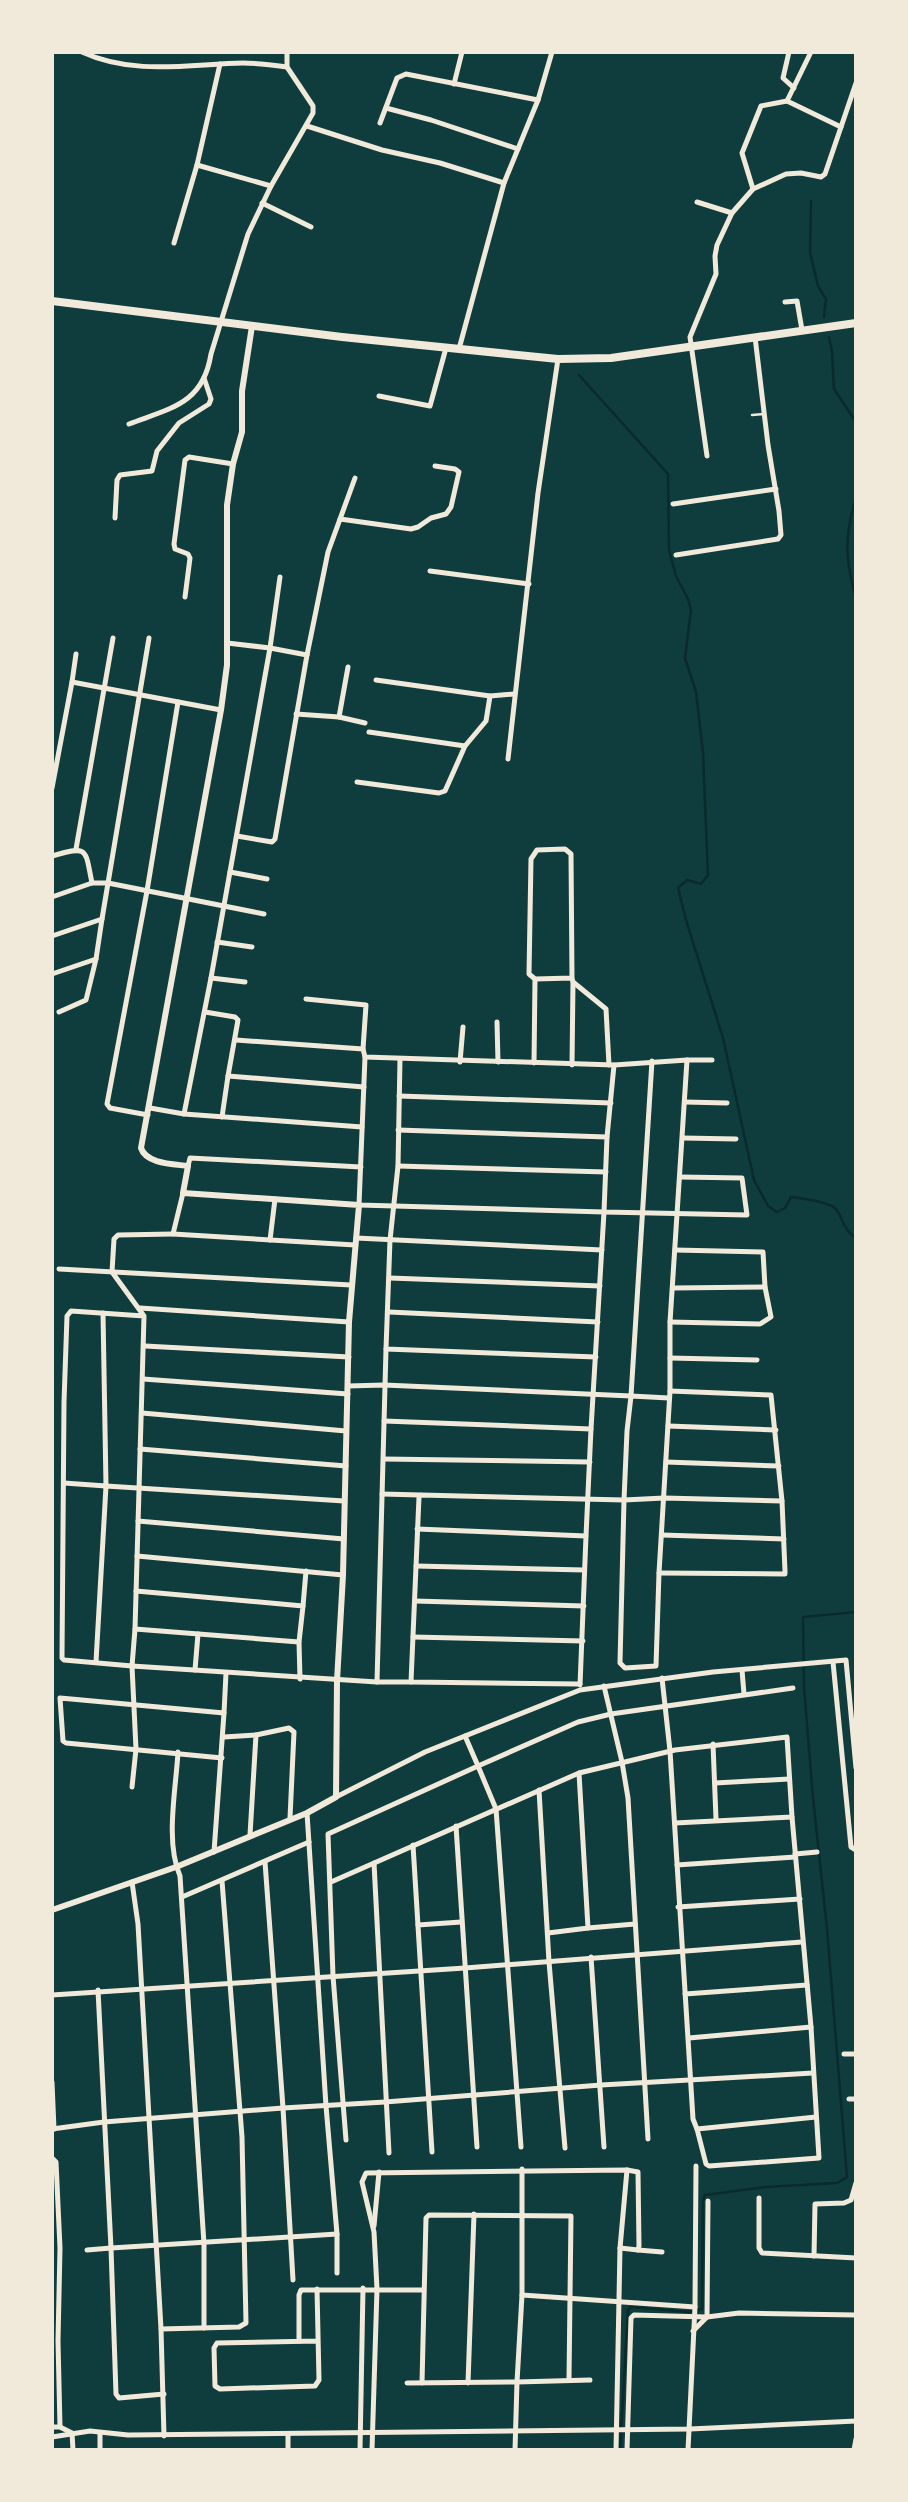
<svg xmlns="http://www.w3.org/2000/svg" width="908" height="2502" viewBox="0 0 908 2502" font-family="Inter,sans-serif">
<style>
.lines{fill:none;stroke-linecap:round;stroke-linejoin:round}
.stream{stroke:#0a2a2b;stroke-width:2.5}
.service{stroke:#f1e9da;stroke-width:2.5}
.minor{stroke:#f1e9da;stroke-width:5}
.tertiary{stroke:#f1e9da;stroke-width:6}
.trunk{stroke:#f1e9da;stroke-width:8}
</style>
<rect width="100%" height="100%" fill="#0f3d3e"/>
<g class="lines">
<g class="stream">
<polyline points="811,201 810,252 818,286 826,299 824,317"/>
<polyline points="829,337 832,351 834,389 856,422"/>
<path d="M 579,375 L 668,474 L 669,550 L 676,576 L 688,599 L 691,610 L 685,658 L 696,692 L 703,753 L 708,875 L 701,884 L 687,880 L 678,888 L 686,920 L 723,1038 L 754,1180 L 768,1206 L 777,1212 L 785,1208 L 791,1197 C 800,1198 830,1202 836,1209 C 845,1221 841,1227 856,1238"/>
<path d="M 856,497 C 844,538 845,558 856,599"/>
<polyline points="620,2450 628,2310 631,2307 689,2312 702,2309 703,2200 705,2195 766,2187 837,2183 847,2177 827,1929 813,1798 804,1687 803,1617 856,1612"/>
</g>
<polyline class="service" points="752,415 764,414"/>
<g class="minor">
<path d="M 82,52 C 134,76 189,64 243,63 C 257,63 272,65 287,67"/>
<polyline points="789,52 783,78 794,88"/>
<polyline points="811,52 787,101 841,127"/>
<polyline points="454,84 462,52"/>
<polyline points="538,100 552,52"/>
<polyline points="386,108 431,120 518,149"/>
<polyline points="380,123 397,78 406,74 538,100 504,183 459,349"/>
<polyline points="307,126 382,150 440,163 504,183"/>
<polyline points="197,165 271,186"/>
<polyline points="753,189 742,153 761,106 787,101"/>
<polyline points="697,202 732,213"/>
<polyline points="262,203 311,227"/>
<polyline points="174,243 197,165 220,64"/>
<polyline points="785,302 797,301 802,330"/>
<polyline points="379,396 430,406 446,348"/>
<path d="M 129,424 C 171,408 203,404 211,354 L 248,234 L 271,186 L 313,113 L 313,106 L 287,67 L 287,52"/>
<polyline points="707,456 690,337 716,274 715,256 717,245 732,213 753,189 786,174 801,173 821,177 825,174 856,83"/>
<polyline points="673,504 776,489"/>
<polyline points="115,518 117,480 120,475 152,471 157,451 179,423 209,404 211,399 204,378"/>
<polyline points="340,519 411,529 418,527 431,518 446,514 451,507 459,472 455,469 435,466"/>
<polyline points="676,555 778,539 781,535 779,511 768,445 755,337"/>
<polyline points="430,571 529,584"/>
<polyline points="185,597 190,558 188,554 175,549 174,544 185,460 189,457 233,464"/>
<polyline points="307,655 328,552 355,478"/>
<polyline points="376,680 490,696 514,694"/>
<polyline points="72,682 76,654"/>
<polyline points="296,714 339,717 348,667"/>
<polyline points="339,717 365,723"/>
<polyline points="369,732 465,746"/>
<polyline points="508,759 538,493 558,359"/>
<polyline points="357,782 439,793 445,791 465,746 486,721 490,696"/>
<polyline points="52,788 72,682 221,710"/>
<polyline points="237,836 272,842 275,839 307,655 270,648 280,577"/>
<polyline points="76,849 113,638"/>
<path d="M 52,856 C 89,845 85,849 92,883 L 52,897"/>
<polyline points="230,872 267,879"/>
<polyline points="92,883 108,883 264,914"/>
<polyline points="52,936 102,919 149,638"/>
<polyline points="217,942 252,947"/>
<polyline points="52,974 96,959 102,919"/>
<polyline points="211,978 245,982"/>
<polyline points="572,978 535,979 529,974 531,859 537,850 565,849 571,854 572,978 573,982 606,1009 609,1065"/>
<polyline points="306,999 366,1005 363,1049"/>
<polyline points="59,1012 86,1000 96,959"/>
<polyline points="205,1012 235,1017 238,1020 228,1076"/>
<polyline points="497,1022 498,1062"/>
<polyline points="236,1040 363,1049 365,1057 614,1065 687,1060 670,1322 670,1391 659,1573 656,1666 625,1668 620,1663 624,1500 421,1495 419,1497 411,1682 580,1684"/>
<polyline points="365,1057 359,1205 604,1212 591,1429 384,1421"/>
<polyline points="400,1059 398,1166 390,1240 386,1349 596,1357"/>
<polyline points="687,1060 712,1060"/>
<polyline points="460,1062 463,1027"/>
<polyline points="534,1063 535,979"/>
<polyline points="572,1065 573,982"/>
<polyline points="614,1065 607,1137 604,1212 747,1215 742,1178 680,1177"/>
<polyline points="399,1096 611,1103"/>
<polyline points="685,1102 727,1103"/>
<polyline points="150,1108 184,1114 362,1127"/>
<polyline points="184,1114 211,978 270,648 227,643"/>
<polyline points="148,1115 110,1108 107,1104 147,891 178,702"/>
<polyline points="222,1117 228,1076 364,1087"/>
<polyline points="398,1130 607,1137"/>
<polyline points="683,1138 736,1139"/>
<polyline points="188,1166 190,1158 361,1167"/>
<polyline points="398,1166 606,1172"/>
<polyline points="183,1193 173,1234 355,1245"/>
<polyline points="356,1238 602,1250"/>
<polyline points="270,1240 275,1199"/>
<polyline points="59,1269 351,1285"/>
<polyline points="390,1278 600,1286"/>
<polyline points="673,1288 765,1287"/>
<polyline points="140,1308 349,1322"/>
<polyline points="389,1312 598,1322"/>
<polyline points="144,1316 71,1311 67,1316 64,1402 62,1658 64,1660 132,1666 135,1629 144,1316 112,1272 114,1239 118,1235 173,1234"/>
<polyline points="670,1322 760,1324 771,1317 765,1287 763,1252 675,1250"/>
<polyline points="145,1346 349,1357"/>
<polyline points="670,1358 757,1360"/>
<polyline points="143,1379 348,1394"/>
<polyline points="348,1386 384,1385 631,1396 652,1061"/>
<polyline points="669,1398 631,1396 627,1431 624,1500 664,1498 782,1501"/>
<polyline points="142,1413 346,1431"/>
<polyline points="668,1426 776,1430"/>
<polyline points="140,1449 346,1466"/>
<polyline points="384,1459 590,1462"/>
<polyline points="666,1462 779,1466"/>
<polyline points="64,1483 106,1486 103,1313"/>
<polyline points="382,1494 420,1495"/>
<polyline points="138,1521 344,1539"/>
<polyline points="417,1529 586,1536 580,1685"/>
<polyline points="662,1535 784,1539"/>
<polyline points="586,1536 591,1429"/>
<polyline points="137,1556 343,1575"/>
<polyline points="416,1566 584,1570"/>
<polyline points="659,1573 785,1574 785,1571 782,1501 771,1395 670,1391"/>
<polyline points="415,1601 584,1606"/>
<polyline points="303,1606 306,1571"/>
<polyline points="135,1629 299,1642 303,1606 136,1591"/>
<polyline points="413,1637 583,1641"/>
<polyline points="299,1642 300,1679"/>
<polyline points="96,1662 106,1486 344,1501"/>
<polyline points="833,1662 851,1847 856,1850"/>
<polyline points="195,1670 198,1634"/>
<polyline points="742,1670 744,1694"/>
<polyline points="662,1678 670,1751 693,2119 697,2129"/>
<polyline points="377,1682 411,1682"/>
<polyline points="604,1686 622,1762 628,1798 648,2139"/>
<polyline points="256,1735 289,1728 294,1732 290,1818"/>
<polyline points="224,1737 256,1735 250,1835"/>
<polyline points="713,1744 716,1819"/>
<path d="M 178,1752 C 176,1789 165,1842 180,1876 L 204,2244 L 204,2328"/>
<polyline points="222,1758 66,1743 63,1741 60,1698 224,1713 226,1673"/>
<polyline points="715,1783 789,1779"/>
<polyline points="132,1787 136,1749 132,1666 377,1682 386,1349"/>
<polyline points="539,1790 549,1962 565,2148"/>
<polyline points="336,1797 425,1752 580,1690 713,1672 846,1660 856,1768"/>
<polyline points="307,1813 326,2106 337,2234 337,2273"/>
<polyline points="792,1817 811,2027 819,2158 709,2166 706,2164 697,2129 816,2117"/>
<polyline points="456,1826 477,2147"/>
<polyline points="413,1845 432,2152"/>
<polyline points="214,1852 224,1713"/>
<polyline points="795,1854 817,1852"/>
<polyline points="265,1862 283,2108 293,2280"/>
<polyline points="374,1863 389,2153"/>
<polyline points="677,1865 795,1857"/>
<polyline points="132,1882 138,1924 161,2329 164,2436"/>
<polyline points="331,1882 579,1773 675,1750 787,1737 792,1817 675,1823"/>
<polyline points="182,1897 309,1842"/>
<polyline points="678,1907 800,1899"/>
<polyline points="418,1925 461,1922"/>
<polyline points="588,1928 635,1924"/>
<polyline points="548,1933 588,1928 579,1773"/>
<polyline points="591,1957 604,2147"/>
<polyline points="98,1990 111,2248 337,2234"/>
<polyline points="685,1994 807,1985"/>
<polyline points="52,1995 465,1968 802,1942"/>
<polyline points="689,2038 811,2027"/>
<polyline points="844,2054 856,2054"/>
<polyline points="52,2082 54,2129"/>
<polyline points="849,2099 856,2099"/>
<polyline points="52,2129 104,2122 283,2108 385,2102 601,2085 813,2073"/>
<polyline points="346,2140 333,1976 328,1834 478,1766 465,1736"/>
<polyline points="521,2147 496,1809 478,1766 578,1722 611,1714 793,1688"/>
<polyline points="52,2158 56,2162 60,2248 58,2341 60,2427"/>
<polyline points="759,2198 759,2248 762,2253 856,2258"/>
<polyline points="374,2226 379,2172"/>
<polyline points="620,2248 638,2250 639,2246 638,2172 627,2170"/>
<polyline points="87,2250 111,2248 116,2394 119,2398 164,2394"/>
<polyline points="638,2250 662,2252"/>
<polyline points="814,2256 815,2204 844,2203 851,2200 856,2183"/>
<polyline points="317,2289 319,2380 315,2386 220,2389 215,2386 214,2348 217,2343 318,2341"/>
<polyline points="522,2295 695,2307"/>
<polyline points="161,2329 239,2327 246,2323 242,2137 222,1881"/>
<polyline points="693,2331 707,2317 708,2201"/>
<polyline points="299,2341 299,2295 301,2290 423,2290"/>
<polyline points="407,2383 517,2382 522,2295 522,2169"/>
<polyline points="422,2383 426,2218 429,2215 571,2216 569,2379"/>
<polyline points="468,2383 474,2214"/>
<polyline points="52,2427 60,2427 72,2433 73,2450"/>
<polyline points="100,2433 100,2450"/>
<polyline points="288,2435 288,2450"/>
<polyline points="52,2437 90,2431 128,2435 690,2429 856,2421"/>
<polyline points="360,2450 363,2288"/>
<polyline points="372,2450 377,2289 374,2232 362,2182 366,2173 627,2170 620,2248 616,2450"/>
<polyline points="515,2450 517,2382 590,2380"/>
<polyline points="627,2450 631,2318 634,2315 707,2317 739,2313 856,2315"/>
<polyline points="688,2450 695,2307 696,2166"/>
<polyline points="854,2450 856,2439"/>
</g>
<path class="tertiary" d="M 52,1910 L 176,1867 L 307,1813 L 336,1797 L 337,1681 L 343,1575 L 349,1322 L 359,1205 L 183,1193 L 188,1166 C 174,1164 146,1164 141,1148 L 221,710 L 227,665 L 227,505 L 233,464 L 242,432 L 242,391 L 252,326"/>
<polyline class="trunk" points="52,301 342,337 558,359 611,358 856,323"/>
</g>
<rect width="908" height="2502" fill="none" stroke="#f1e9da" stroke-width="108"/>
</svg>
